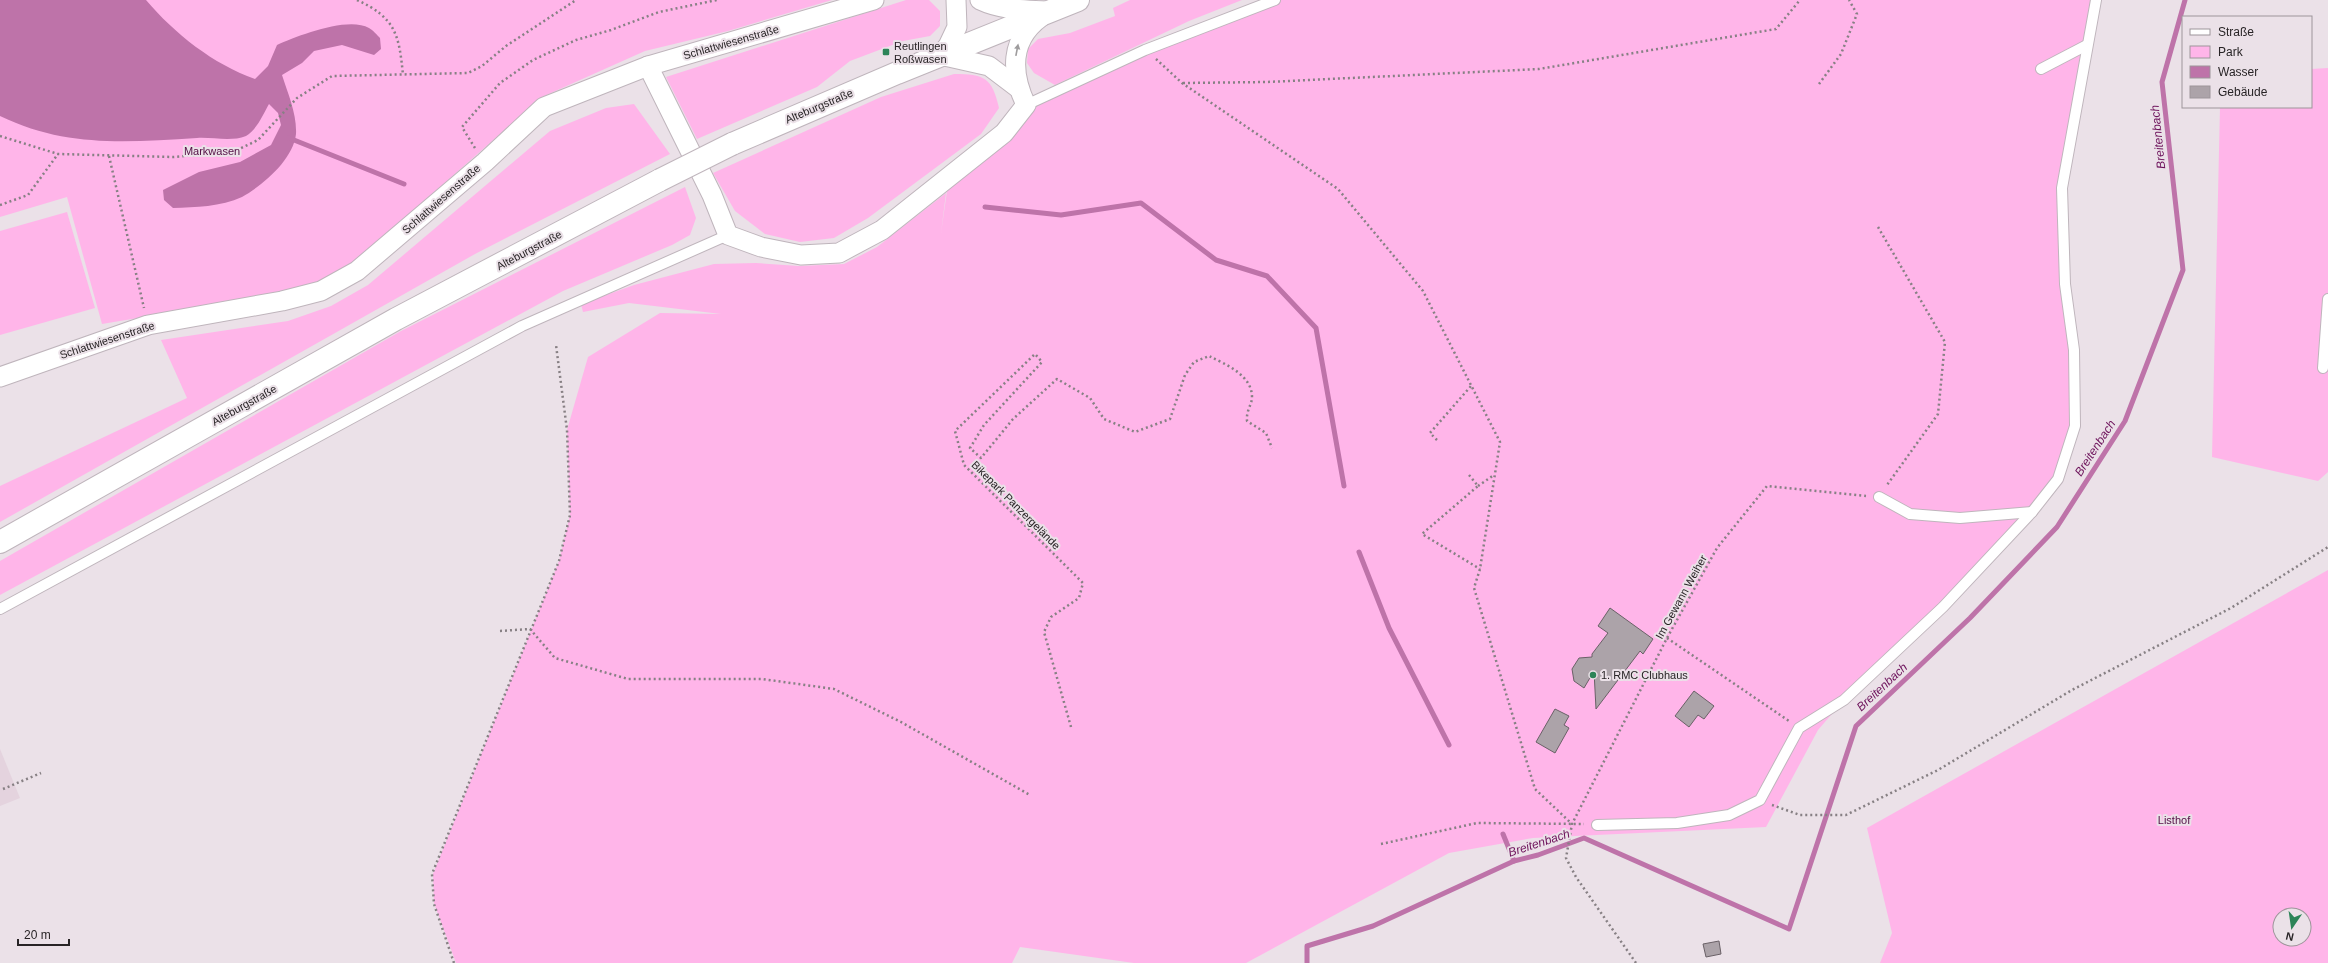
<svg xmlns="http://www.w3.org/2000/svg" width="2328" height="963" viewBox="0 0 2328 963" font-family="Helvetica,sans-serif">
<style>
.built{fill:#e4d3de}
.green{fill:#ffb5e9;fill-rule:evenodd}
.water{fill:#be73a9}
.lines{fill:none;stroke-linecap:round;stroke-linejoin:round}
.stream{stroke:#be73a9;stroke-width:5}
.building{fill:#aca3a9;stroke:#6a6167}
.service-casing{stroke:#bfb5bc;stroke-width:12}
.minor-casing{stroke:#bfb5bc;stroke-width:21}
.secondary-casing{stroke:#bfb5bc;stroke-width:24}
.path{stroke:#878084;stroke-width:2.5;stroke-dasharray:2 3;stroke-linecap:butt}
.service{stroke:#fff;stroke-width:10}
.minor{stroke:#fff;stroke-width:19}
.secondary{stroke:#fff;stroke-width:22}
.secondary-bridge-casing{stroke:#bfb5bc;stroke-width:24;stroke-linecap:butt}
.secondary-bridge{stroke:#fff;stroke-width:22}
.oneway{fill:#9e9c9d}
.poi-dot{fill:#2c8458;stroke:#ebe1e8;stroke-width:1.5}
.labels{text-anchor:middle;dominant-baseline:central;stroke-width:4;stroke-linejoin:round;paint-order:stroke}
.street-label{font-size:11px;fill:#282426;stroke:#ebe1e8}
.poi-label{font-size:11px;fill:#282426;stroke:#ebe1e8;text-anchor:start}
.park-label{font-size:11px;fill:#530e45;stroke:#ebe1e8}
.water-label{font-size:12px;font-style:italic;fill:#6d125b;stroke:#ebe1e8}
</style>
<rect width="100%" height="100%" fill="#ebe1e8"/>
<polygon class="built" points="0,749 20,798 0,806"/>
<g class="green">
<polygon points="0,0 832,0 728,31 645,51 542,97 354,263 320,284 281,294 102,324 67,197 0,217"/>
<polygon points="906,0 929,0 940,11 940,26 930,36 903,41 850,61 817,87 697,139 666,77"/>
<polygon points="1130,0 1242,0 1189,21 1055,85 1034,73 1027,63 1028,49 1038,39 1070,33 1115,16 1113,8"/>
<polygon points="1275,0 2096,0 2062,188 2075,426 2058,479 2032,512 1844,700 1818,730 1766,827 1533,838 1449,853 1246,963 1134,963 1020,947 1012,963 456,963 434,903 433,874 559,561 570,515 567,430 588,357 660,313 721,314 629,303 583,312 581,304 634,285 714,264 756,263 799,266 844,264 877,247 946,193 941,233 949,177 1026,105"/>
<polygon points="2328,68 2328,472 2318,481 2212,457 2220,107 2311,107 2311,69"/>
<path d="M 954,74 C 985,74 992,78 999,108 L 981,134 L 868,218 L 834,238 L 800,242 L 765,234 L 735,211 L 713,173 L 881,97 Z"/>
<polygon points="634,104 670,154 475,254 0,522 0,486 187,398 161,340 288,321 331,306 368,285 550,131 606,108"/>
<polygon points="685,187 696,218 690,235 672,245 563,291 0,595 0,561 401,331"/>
<polygon points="67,212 95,308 0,335 0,231"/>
<path d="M 2328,570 L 2328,963 L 1880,963 L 1892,933 L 1867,828 ZM 2280,915 L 2304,915 L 2304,939 L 2280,939 Z"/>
</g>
<path class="water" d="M 0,0 L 146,0 C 175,34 213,64 255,79 L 268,66 L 277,45 C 297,36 348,16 369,28 C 373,30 377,35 380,38 L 381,49 L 374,55 L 342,45 L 314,51 L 302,63 L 282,75 C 288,94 297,114 296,134 C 293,160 263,185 242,197 C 221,207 195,207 173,208 L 164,200 L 163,190 L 199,172 L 240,162 L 271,145 L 281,125 L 278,113 L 269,104 C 264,113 256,131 246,136 C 231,142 213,137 197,138 C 127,142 66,148 0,116 Z"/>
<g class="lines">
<g class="stream">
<polyline points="289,138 404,184"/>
<polyline points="985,207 1061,215 1141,203 1216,260 1267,276 1316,328 1344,486"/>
<polyline points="1359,552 1389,628 1449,745"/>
<polyline points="1503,834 1514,861"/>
<polyline points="1307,963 1307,946 1373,926 1514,861 1538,855 1584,838 1789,929 1856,726 1970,618 2057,527 2125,421 2183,270 2162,82 2185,0"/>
</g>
</g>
<g class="building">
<polygon points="1610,608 1653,639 1643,654 1640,651 1596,709 1594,671 1584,688 1574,681 1572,669 1579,658 1592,657 1592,654 1608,633 1598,626"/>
<polygon points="1694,691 1714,706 1704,719 1698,715 1689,727 1675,716"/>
<polygon points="1555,709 1569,716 1564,725 1569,728 1555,753 1536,742"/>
<polygon points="1719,941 1721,954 1706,957 1703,944"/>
</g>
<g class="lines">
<defs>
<g id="service">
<polyline points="2041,69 2087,45"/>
<polyline points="1026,105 1145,50 1275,0"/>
<polyline points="2323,368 2328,299"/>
<polyline points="1879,497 1910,514 1960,518 2032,512"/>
<polyline points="0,609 522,326 728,235"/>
<polyline points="1597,825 1677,823 1729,815 1760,800 1799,728 1844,700 1943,607 2032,512 2058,479 2075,426 2074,350 2065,284 2062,188 2096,0"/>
</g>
<g id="minor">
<path d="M 980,0 C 1001,10 1024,10 1048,11"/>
<polyline points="940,55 989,66 1018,88"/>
<polyline points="940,55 948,46 957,27 956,0"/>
<path d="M 648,66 L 712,195 L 728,235 L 761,247 L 801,255 L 839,253 L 882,230 L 1004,133 L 1026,105 C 1011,73 1009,40 1041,17"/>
<polyline points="0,377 148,325 282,301 321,291 357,271 485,162 544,107 648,66 874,0"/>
</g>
<g id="secondary">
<polyline points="732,144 897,73 1078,0"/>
<polyline points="0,542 396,319 660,180"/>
</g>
</defs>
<use href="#service" class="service-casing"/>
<use href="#minor" class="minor-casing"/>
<use href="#secondary" class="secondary-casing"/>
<g class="path">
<path d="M 357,0 C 396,18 399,35 403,75"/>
<polyline points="1156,59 1182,83 1338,189 1423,291 1500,442 1480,569 1474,588 1535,789 1572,824"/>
<polyline points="1183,83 1267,82 1539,69 1776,29 1800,0"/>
<polyline points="1819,84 1841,54 1857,14 1849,0"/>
<polyline points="0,136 58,154 173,157 233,152 258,140 297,98 332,76 468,73 482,66 506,46 576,0"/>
<polyline points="475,148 462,127 500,83 533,60 576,40 611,30 659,12 717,0"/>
<polyline points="109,156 144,308"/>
<polyline points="0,205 28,195 58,154"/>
<polyline points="1878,227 1945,342 1938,414 1887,485"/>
<polyline points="1437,440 1430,433 1471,386"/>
<polyline points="1469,475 1478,486 1422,534 1480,569"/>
<polyline points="1478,486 1494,475"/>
<polyline points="500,631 530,629 555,658 628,679 762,679 834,689 901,722 1030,795"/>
<polyline points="1667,638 1789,721"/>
<path d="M 1071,727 L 1044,632 L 1051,617 L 1079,598 L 1083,583 L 964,465 L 955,431 L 1035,354 L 1042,362 L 984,425 L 970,448 L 981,458 L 1013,419 L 1057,379 L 1090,398 L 1104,419 L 1135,432 L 1170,419 L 1185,375 L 1194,362 L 1209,356 C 1225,364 1252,375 1252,397 C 1252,405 1246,410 1247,421 L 1266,433 L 1272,448"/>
<polyline points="3,789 41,773"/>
<polyline points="1772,805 1800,815 1846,815 1938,770 2072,690 2231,608 2328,547"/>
<polyline points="1381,844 1477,823 1584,824"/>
<polyline points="454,963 434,904 432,874 559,561 570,515 567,430 556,345"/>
<polyline points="1636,963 1576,877 1566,858 1572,824 1667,638 1717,548 1767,486 1866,496"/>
</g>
<use href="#service" class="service"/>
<use href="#minor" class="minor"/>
<use href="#secondary" class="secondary"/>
<defs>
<polyline id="secondary-bridge" points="660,180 732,144"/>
</defs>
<use href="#secondary-bridge" class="secondary-bridge-casing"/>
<use href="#secondary-bridge" class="secondary-bridge"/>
</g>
<defs><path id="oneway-solid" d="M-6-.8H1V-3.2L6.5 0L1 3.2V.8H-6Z"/></defs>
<use class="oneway" href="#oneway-solid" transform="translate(1017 50) rotate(-79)"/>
<g class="poi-dot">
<rect x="882" y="48" width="8" height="8" rx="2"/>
<circle cx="1593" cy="675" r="4"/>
</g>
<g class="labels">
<g class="street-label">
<text transform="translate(731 42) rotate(-16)">Schlattwiesenstraße</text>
<text transform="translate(819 106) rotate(-23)">Alteburgstraße</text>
<text transform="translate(441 199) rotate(-41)">Schlattwiesenstraße</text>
<text transform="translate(529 250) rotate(-28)">Alteburgstraße</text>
<text transform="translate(107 340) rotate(-18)">Schlattwiesenstraße</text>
<text transform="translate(244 405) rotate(-29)">Alteburgstraße</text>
<text transform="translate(1016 505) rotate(45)">Bikepark Panzergelände</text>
<text transform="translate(1681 597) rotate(-61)">Im Gewann Weiher</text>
</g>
<g class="poi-label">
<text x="894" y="46">Reutlingen<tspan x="894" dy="13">Roßwasen</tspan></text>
<text x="1601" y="675">1. RMC Clubhaus</text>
</g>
<g class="park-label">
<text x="212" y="151">Markwasen</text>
<text x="2174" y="820">Listhof</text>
</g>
<g class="water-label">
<text transform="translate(2158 137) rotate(-96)">Breitenbach</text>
<text transform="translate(2095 448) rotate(-57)">Breitenbach</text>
<text transform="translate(1882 687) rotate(-43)">Breitenbach</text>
<text transform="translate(1539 843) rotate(-18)">Breitenbach</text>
</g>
</g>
<rect x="2182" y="16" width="130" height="92" fill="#ebe1e8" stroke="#9d959a"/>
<rect x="2190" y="29" width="20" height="6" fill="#ffffff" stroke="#9d959a"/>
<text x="2218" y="36" font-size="12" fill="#282426">Straße</text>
<rect x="2190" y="46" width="20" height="12" fill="#ffb5e9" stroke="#9d959a"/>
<text x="2218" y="56" font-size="12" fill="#282426">Park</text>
<rect x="2190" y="66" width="20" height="12" fill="#be73a9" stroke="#9d959a"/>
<text x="2218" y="76" font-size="12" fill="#282426">Wasser</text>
<rect x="2190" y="86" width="20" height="12" fill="#aca3a9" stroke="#9d959a"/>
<text x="2218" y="96" font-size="12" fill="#282426">Gebäude</text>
<g transform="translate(2292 927) rotate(193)"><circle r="19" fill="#ebe1e8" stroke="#9d959a"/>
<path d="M0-3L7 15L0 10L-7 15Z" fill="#2c8458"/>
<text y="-6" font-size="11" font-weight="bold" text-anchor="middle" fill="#282426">N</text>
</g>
<path d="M18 939v6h51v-6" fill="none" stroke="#282426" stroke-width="2"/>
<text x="24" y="939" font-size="12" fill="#282426" stroke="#ebe1e8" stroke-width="3" paint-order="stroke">20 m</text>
</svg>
